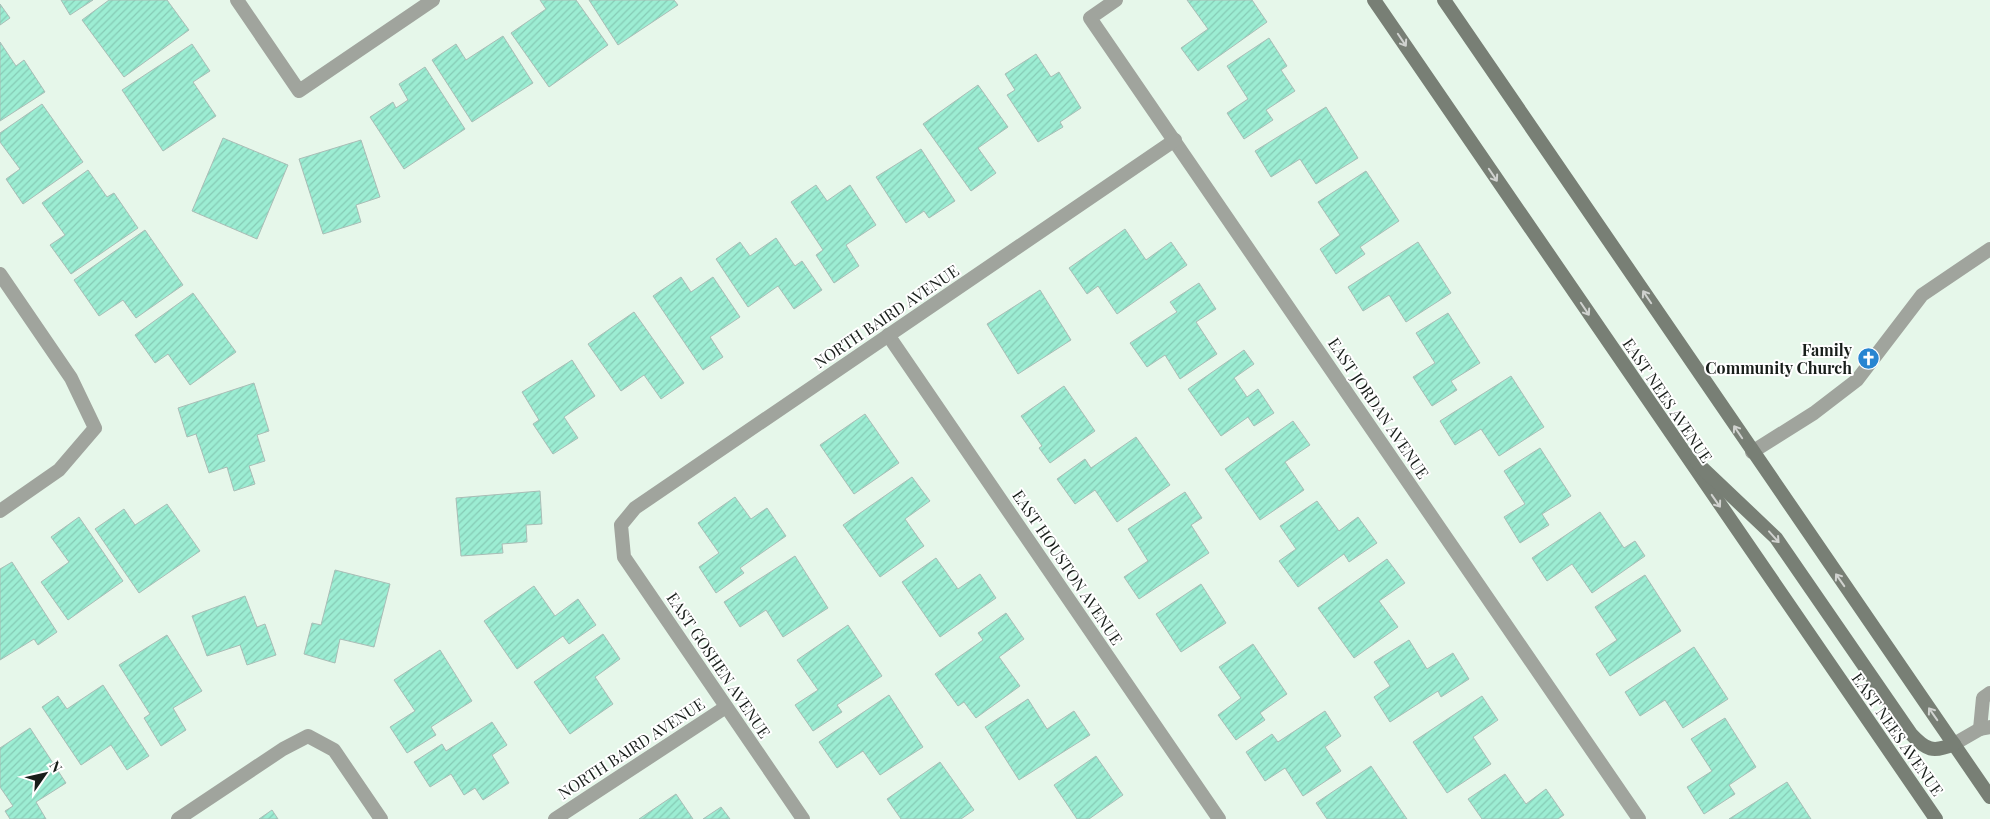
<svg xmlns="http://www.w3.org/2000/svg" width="1990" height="819" viewBox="0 0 1990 819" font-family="'Playfair Display',serif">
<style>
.building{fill:url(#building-hatch);stroke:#a9bdb6}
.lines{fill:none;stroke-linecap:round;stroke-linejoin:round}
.service{stroke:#a0a49d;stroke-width:14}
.minor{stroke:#a0a49d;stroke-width:14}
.secondary{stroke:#787f75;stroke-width:14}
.oneway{stroke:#d0d2cf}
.labels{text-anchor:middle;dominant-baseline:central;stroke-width:4;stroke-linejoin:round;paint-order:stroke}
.street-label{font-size:16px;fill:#181e1a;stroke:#fff}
.poi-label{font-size:16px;font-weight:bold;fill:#181e1a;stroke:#fff;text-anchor:end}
</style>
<defs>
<pattern id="building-hatch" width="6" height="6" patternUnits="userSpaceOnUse" patternTransform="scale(1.25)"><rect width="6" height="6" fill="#9cedd3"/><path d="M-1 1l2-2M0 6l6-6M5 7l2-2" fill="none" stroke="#86cbb5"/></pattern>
</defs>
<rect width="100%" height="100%" fill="#e6f7ea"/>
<g class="building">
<polygon points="61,0 93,0 70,15"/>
<polygon points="109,0 167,0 189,30 124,77 82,20"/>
<polygon points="540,0 576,0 608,45 549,87 511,33 546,9"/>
<polygon points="589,0 674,0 678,5 618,45"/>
<polygon points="1187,0 1252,0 1267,22 1198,71 1181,48 1208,29"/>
<polygon points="0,4 10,18 0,25"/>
<polygon points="503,36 533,83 472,122 432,60 456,44 466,60"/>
<polygon points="1269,38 1287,66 1281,70 1295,91 1266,110 1273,120 1244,139 1227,113 1248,99 1227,66"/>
<polygon points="0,42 16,66 24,60 45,92 0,121"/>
<polygon points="192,44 210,71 193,82 216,116 163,151 122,90"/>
<polygon points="1036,54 1051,77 1059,72 1081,108 1060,122 1063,127 1038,142 1007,95 1015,90 1005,74"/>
<polygon points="425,67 465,129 404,169 370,117 393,102 396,108 408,100 399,84"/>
<polygon points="978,85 1008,127 978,148 996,173 971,191 923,124"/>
<polygon points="42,104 83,162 23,204 6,179 20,169 0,142 0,133"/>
<polygon points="1326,107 1358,158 1316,184 1300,159 1271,177 1255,151"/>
<polygon points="223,138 288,165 257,239 192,211"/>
<polygon points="361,140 380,197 356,205 361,222 323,234 299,159"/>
<polygon points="921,149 955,201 929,218 924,211 906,223 876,177"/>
<polygon points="88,170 107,197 114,193 138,228 71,274 50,245 65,235 42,203"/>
<polygon points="1366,171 1399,221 1360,247 1365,254 1336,274 1320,249 1340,235 1318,202"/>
<polygon points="816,185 827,201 850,185 876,225 846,245 859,266 834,283 816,255 823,250 791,202"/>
<polygon points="1125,229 1146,260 1171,242 1187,265 1117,314 1098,286 1087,294 1069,268"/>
<polygon points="145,230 183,285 136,318 123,300 99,316 74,280"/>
<polygon points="776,238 795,266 802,261 822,290 794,309 778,286 748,307 716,259 740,242 750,256"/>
<polygon points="1418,242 1451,293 1406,322 1389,295 1363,311 1348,287"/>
<polygon points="681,277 691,292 713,277 740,317 710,337 723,357 703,370 653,296"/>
<polygon points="1199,283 1216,309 1196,322 1217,354 1180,379 1165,355 1147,367 1130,343 1177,312 1170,302"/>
<polygon points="1040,290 1071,340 1018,374 987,324"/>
<polygon points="193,293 236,352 190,385 168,354 155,363 135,335"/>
<polygon points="634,312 684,383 661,399 644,375 621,391 588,344"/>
<polygon points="1448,313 1480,363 1451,381 1457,390 1432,406 1413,377 1435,363 1416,333"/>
<polygon points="1244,350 1254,364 1234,378 1247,397 1258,389 1274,413 1254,426 1248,417 1221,436 1188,389"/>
<polygon points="572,360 595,396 564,417 578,438 553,454 533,424 539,420 522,392"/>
<polygon points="1511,376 1544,427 1499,456 1481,429 1455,445 1440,421"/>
<polygon points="254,383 269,431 257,435 265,461 249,466 255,484 234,491 227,467 209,473 196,434 187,437 178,408"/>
<polygon points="1064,386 1095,431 1050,463 1039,448 1042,446 1021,416"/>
<polygon points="865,414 899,463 854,494 820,445"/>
<polygon points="1293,421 1310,445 1285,462 1304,490 1260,520 1225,469"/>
<polygon points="1136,437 1170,485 1117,522 1095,490 1075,504 1057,479 1085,459 1091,468"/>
<polygon points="1540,448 1571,496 1542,514 1549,525 1520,543 1504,517 1525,504 1504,471"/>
<polygon points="912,477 930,501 905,519 924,546 880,577 843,525"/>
<polygon points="540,491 542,524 526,525 527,542 502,544 503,553 461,556 456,498"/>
<polygon points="1185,492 1202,518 1191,525 1209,553 1139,599 1124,577 1148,561 1128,529"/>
<polygon points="735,497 751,519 767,508 786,536 740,568 744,573 716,593 699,567 719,553 698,523"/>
<polygon points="1317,501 1339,531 1358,517 1377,543 1349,562 1344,554 1298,587 1279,561 1296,549 1280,526"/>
<polygon points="167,504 200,551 139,593 95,529 124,509 135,525"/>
<polygon points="1600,512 1624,548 1635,541 1645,556 1592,593 1572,564 1547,581 1532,558"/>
<polygon points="79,517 123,581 68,620 41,582 69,562 51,537"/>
<polygon points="795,556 828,608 783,637 766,610 740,627 724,602"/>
<polygon points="936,558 958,589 980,574 996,598 940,637 902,582"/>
<polygon points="1387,559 1405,583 1379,601 1398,627 1354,658 1318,608"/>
<polygon points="12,562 57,632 38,645 34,639 0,660 0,569"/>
<polygon points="335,570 390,584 374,647 340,639 335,663 304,654 312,623 321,625"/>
<polygon points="1645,575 1681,631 1610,676 1596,654 1617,640 1595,607"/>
<polygon points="1201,584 1226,623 1181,652 1156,614"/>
<polygon points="534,586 555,616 578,599 596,625 569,644 563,636 517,669 484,621"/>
<polygon points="245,596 257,627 265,624 276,655 247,665 240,645 207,656 192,616"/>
<polygon points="1006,613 1024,639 999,657 1020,686 976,718 964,702 958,706 935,674 983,640 978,633"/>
<polygon points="848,625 882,676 837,705 842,712 813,731 795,705 818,690 797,660"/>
<polygon points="603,634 620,659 595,677 613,704 570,734 534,682"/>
<polygon points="167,635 202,691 173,708 186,730 161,746 144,718 150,714 119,665"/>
<polygon points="1409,640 1427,669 1453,653 1469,679 1441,697 1438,691 1390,722 1374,697 1390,686 1374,662"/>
<polygon points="1253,644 1287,694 1260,713 1265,720 1236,740 1218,715 1241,698 1219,667"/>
<polygon points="1694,647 1728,699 1683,728 1665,700 1640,716 1625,692"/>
<polygon points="440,650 472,701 431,727 436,735 407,753 390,727 415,711 394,680"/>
<polygon points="103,685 149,756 127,770 111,745 81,765 42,707 58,696 67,709"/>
<polygon points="889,695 923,747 880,775 863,751 837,768 819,742"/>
<polygon points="1482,696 1498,720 1473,737 1491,764 1447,793 1413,742"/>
<polygon points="1028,699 1047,729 1074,711 1090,735 1019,780 985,727"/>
<polygon points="1325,711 1341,736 1325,747 1341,771 1303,796 1285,768 1265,781 1246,752 1272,734 1278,742"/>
<polygon points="1725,718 1756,767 1729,785 1735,794 1704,814 1687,787 1712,771 1691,739"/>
<polygon points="492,722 507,745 492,755 509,783 483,800 475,788 464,795 451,774 430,787 414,762 442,744 446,751"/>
<polygon points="30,728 66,783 36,802 46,819 10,819 5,811 13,806 0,787 0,748"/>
<polygon points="1096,756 1123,795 1089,819 1077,819 1054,785"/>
<polygon points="940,762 974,810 961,819 901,819 887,799"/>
<polygon points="1371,766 1407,819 1327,819 1316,803"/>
<polygon points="1505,774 1526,804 1546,789 1564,815 1558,819 1482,819 1468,799"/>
<polygon points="1787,782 1811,819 1729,819"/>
<polygon points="676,794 693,819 639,819"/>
<polygon points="721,807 730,819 703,819"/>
<polygon points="272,810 278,819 259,819"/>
</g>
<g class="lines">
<g class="service">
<polyline points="1752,452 1814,413 1857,380 1922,295 1990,249"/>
<polyline points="1980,729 1983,698 1990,693"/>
<polyline points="1954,744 1980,729 1990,727"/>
</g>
<g class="minor">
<polyline points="237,0 299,91 433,0"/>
<polyline points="1116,0 1090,18 1639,819"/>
<polyline points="0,274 71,378 95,428 59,470 0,511"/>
<polyline points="888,335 1219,819"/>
<polyline points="178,819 283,749 308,736 334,750 381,819"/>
<polyline points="555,819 726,707"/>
<polyline points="803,819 624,557 621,525 635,508 1175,140"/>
</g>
<g class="secondary">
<polyline points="1374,0 1936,819"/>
<polyline points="1444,0 1990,797"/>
<path d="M 1697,463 L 1776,538 L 1911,734 C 1926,750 1933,753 1954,744"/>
</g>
</g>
<defs><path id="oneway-shaft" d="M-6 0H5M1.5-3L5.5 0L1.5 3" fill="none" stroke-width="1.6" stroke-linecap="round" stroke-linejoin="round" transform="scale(1.25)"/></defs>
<g class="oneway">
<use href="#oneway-shaft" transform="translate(1402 40) rotate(56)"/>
<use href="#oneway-shaft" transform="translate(1493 175) rotate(56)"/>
<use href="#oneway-shaft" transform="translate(1647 297) rotate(-124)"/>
<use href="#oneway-shaft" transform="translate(1585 309) rotate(56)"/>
<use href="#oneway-shaft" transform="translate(1738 432) rotate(-124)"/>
<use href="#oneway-shaft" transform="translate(1716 501) rotate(55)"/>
<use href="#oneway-shaft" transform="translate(1774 537) rotate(48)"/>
<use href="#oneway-shaft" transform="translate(1840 580) rotate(-125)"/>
<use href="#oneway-shaft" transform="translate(1933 714) rotate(-125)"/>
</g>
<defs>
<symbol id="church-disc" viewBox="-11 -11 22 22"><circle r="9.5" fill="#2885d1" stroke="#fff"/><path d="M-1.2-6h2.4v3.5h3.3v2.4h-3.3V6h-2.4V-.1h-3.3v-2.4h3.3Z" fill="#fff"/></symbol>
</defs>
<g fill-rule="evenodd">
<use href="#church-disc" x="1856" y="346" width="25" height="25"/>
</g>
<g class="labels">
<g class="street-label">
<text transform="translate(886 316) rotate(-34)">NORTH BAIRD AVENUE</text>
<text transform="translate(1668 400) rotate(56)">EAST NEES AVENUE</text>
<text transform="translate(1379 408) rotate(56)">EAST JORDAN AVENUE</text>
<text transform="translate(1068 567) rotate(56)">EAST HOUSTON AVENUE</text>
<text transform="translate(719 665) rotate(56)">EAST GOSHEN AVENUE</text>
<text transform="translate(1898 734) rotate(55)">EAST NEES AVENUE</text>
<text transform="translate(631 748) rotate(-33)">NORTH BAIRD AVENUE</text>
</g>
<g class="poi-label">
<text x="1852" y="349">Family<tspan x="1852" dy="18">Community Church</tspan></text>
</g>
</g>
<g transform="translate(45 774) rotate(56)" stroke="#ffffff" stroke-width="4" paint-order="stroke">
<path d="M0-4L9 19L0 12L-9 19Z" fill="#181e1a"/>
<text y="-8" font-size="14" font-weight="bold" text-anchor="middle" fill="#181e1a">N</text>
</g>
</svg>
